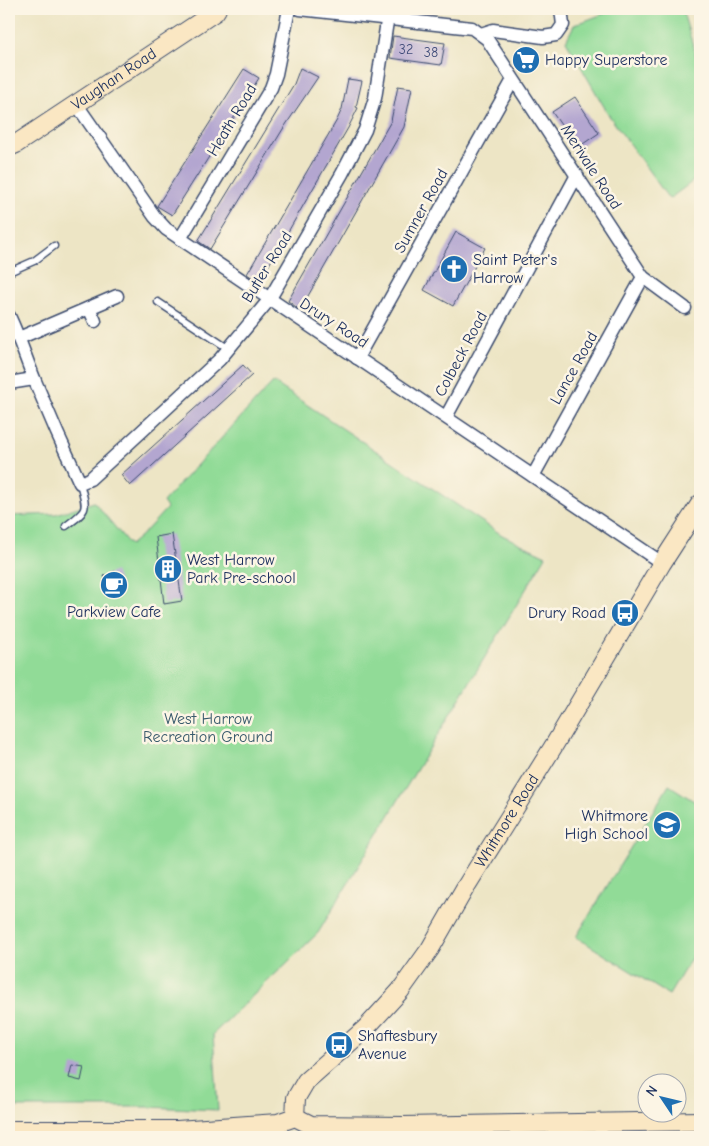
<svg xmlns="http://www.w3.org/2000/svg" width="709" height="1146" viewBox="0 0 709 1146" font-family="'Comic Neue',sans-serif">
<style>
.green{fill:#91db97;stroke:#56857a}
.building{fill:#b3a6d0}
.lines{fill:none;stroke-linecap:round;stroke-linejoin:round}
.lane-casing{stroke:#3a4a6d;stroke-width:9}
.street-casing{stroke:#3a4a6d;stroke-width:15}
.secondary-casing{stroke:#3a4a6d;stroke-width:20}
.lane{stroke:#fff;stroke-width:6}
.street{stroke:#fff;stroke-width:12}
.secondary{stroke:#fae7c3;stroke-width:18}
.labels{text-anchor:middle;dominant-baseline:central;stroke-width:5;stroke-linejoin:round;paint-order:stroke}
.number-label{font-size:14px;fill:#414d7a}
.poi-label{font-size:16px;fill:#1b2f5e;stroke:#fcf5e5;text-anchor:start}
.street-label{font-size:16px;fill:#1b2f5e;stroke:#fcf5e5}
.park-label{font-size:16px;fill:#385a6c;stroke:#fcf5e5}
</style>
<rect width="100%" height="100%" fill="#fcf5e5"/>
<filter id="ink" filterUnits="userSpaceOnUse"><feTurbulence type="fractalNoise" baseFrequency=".02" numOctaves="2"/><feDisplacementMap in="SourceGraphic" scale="10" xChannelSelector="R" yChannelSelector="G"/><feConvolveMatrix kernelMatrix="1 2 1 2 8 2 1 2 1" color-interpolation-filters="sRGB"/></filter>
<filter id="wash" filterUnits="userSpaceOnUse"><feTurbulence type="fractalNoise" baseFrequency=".0096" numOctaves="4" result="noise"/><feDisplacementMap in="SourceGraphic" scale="20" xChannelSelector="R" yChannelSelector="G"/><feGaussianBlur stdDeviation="1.12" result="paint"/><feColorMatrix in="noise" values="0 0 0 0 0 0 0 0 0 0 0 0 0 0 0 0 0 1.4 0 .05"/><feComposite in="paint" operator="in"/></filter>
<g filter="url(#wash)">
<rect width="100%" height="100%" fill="#ede5c5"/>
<g class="green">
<polygon points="616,9 682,9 700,69 700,176 669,199 610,117 566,41 574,25"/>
<polygon points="273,382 502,535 546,556 318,933 213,1034 218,1110 147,1107 9,1107 9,516 56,514 94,502 130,545 144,533 167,508 163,502"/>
<polygon points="669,785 700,805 700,944 669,995 576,937"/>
</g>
<g id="blocks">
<g class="building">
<polygon points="393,36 445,43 441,65 390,58"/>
<polygon points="300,68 318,77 283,129 210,249 198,241 294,84"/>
<polygon points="244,69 259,78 172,215 157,206"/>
<polygon points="348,79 362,81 356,107 358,108 348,128 259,282 247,274 337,120 342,109"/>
<polygon points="398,86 412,88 404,127 300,310 288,301 391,121"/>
<polygon points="575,97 599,133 577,148 552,112"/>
<polygon points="456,232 485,248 453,306 424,290"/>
<polygon points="243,365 252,375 130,486 121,475"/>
<polygon points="172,534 182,601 164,604 156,537"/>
<polygon points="115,571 122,589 111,594 104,576"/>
<polygon points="72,1065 84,1067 81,1081 69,1078"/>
</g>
</g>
</g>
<g filter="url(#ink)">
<use href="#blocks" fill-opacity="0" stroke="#3a4a6d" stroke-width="1"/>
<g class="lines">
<defs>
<g id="lane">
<polyline points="9,272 34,261 54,246"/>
<polyline points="158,302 229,349"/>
<path d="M 66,526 C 89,509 87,510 80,483"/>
</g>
<g id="street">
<polyline points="300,9 472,28 487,39 643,277 685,308"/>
<polyline points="481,34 493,30 543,37 556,35 563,25 561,9"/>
<polyline points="77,105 155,217 166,229 662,563"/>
<polyline points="180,239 271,88 276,74 289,9"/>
<polyline points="89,308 95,321"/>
<path d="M 9,316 C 19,337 26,359 35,381 C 49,415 64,449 80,483 L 90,479 L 220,359 L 269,300 L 342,174 L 365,130 L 375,98 L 389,9"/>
<polyline points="19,338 117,296"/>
<polyline points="357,358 513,80"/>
<polyline points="9,383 34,379"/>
<polyline points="446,417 577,175"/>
<polyline points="533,476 643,277"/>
<polyline points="600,1124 601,1137"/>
</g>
<g id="secondary">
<path id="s1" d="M 9,147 L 16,144 L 215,12 L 217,9"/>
<path id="s2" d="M 295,1117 L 296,1098 L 306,1081 L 365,1029 L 400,991 L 430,949 L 465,888 L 553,747 L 662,563 L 700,504"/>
<polyline points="9,1130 177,1130 278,1123 295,1117 311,1125 403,1126 700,1121"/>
</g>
</defs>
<use href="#lane" class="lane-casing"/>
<use href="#street" class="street-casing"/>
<use href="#secondary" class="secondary-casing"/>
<use href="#lane" class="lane"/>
<use href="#street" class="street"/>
<use href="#secondary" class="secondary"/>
</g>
</g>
<defs>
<symbol id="supermarket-disc" viewBox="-11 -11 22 22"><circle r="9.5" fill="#1f6fb2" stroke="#fcf5e5"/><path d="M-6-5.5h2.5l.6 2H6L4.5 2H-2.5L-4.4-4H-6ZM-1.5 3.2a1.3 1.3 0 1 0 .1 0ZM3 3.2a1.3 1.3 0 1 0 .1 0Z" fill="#fff"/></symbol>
<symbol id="church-disc" viewBox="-11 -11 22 22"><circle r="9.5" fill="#1f6fb2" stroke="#fcf5e5"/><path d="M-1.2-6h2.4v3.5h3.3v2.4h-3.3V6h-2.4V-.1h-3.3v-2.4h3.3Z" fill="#fff"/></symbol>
<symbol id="building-disc" viewBox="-11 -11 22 22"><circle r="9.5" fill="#1f6fb2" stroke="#fcf5e5"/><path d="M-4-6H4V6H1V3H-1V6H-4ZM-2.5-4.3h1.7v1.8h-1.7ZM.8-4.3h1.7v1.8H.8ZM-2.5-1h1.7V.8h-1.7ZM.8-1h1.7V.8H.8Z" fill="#fff"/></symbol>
<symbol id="cafe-disc" viewBox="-11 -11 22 22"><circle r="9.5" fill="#1f6fb2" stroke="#fcf5e5"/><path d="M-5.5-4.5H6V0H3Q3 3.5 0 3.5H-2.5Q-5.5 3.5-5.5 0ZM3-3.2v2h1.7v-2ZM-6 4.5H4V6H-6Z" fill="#fff"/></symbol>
<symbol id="bus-disc" viewBox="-11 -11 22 22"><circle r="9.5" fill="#1f6fb2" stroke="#fcf5e5"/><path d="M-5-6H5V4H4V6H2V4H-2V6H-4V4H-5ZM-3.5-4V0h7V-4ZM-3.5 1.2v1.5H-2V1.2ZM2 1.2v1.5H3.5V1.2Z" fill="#fff"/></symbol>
<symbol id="school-disc" viewBox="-11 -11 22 22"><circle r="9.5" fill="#1f6fb2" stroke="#fcf5e5"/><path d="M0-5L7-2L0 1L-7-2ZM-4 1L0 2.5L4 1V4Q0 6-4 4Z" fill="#fff"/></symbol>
</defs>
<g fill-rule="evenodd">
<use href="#supermarket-disc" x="510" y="44" width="32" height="32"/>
<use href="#church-disc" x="438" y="253" width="32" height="32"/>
<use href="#building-disc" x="152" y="553" width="32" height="32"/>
<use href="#cafe-disc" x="98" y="569" width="32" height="32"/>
<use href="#bus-disc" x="609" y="597" width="32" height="32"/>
<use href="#school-disc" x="651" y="809" width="32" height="32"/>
<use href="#bus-disc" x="323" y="1029" width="32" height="32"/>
</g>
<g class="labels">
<g class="number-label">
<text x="406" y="49">32</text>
<text x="431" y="52">38</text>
</g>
<g class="poi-label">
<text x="545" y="60">Happy Superstore</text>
<text x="473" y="260">Saint Peter's<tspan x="473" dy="18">Harrow</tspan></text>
<text x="187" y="560">West Harrow<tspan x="187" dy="18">Park Pre-school</tspan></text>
<text x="114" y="612" text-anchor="middle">Parkview Cafe</text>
<text x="606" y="613" text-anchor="end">Drury Road</text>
<text x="648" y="816" text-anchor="end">Whitmore<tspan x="648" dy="18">High School</tspan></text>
<text x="358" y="1036">Shaftesbury<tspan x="358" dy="18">Avenue</tspan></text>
</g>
<g class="street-label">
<text stroke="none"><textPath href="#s1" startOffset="125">Vaughan Road</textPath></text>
<text transform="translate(232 120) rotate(-59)">Heath Road</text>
<text transform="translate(591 167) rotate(57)">Merivale Road</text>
<text transform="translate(421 211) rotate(-61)">Sumner Road</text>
<text transform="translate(267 267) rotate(-58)">Butler Road</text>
<text transform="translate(334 323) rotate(33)">Drury Road</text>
<text transform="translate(461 354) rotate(-62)">Colbeck Road</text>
<text transform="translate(574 368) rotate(-61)">Lance Road</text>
<text stroke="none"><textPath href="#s2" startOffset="370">Whitmore Road</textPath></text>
</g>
<g class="park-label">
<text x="208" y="719">West Harrow<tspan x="208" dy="18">Recreation Ground</tspan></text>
</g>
</g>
<rect width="709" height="1146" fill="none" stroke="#fcf5e5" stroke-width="30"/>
<g transform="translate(662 1098) rotate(305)"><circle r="24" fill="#fcf5e5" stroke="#a2a6af"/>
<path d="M0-4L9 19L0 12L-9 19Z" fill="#1f6fb2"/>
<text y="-8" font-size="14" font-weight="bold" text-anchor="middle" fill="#1b2f5e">N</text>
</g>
</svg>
